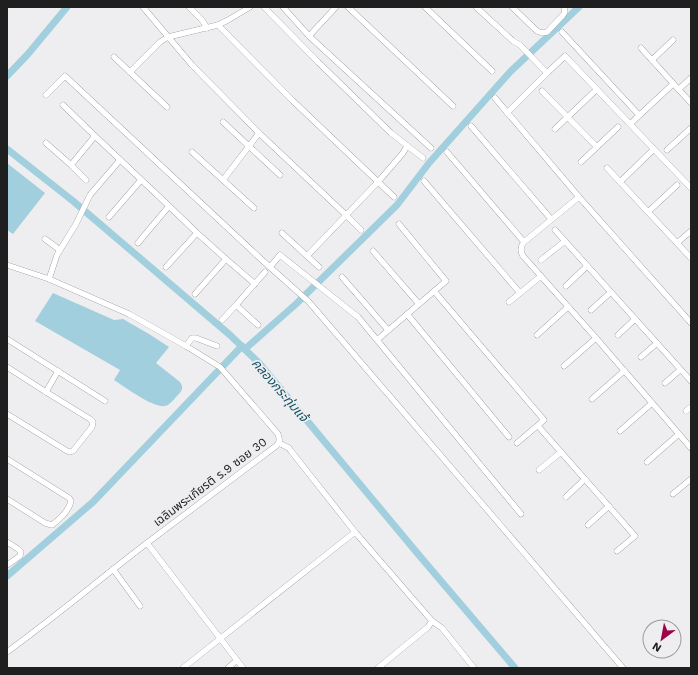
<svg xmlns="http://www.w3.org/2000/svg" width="698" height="675" viewBox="0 0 698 675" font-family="'Work Sans','Noto Sans Thai',sans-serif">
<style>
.water{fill:#a2cfde}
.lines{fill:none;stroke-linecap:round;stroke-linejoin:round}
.canal{stroke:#a2cfde;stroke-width:7}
.street-casing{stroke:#828284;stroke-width:6}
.street{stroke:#fff;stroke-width:5.5}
.labels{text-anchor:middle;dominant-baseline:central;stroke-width:3.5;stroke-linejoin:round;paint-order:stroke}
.street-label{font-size:12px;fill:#1f1f20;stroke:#eeeef0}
.water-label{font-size:13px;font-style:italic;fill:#165262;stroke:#eeeef0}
</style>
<rect width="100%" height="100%" fill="#eeeef0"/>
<g class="water">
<polygon points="7,163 45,193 13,234 7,230"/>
<path d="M 53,293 L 114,320 L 123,319 L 149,334 L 169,347 L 156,363 L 180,382 C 184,388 182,391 177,396 C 174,399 170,405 165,406 C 153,408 125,387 114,380 L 120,370 L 35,321 Z"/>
</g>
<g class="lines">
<g class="canal">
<polyline points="7,76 28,54 67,7"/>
<polyline points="7,149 73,201 230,335 259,363 418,554 515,668"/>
<polyline points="245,349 296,304 397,205 429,163 510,72 579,7"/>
<polyline points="7,576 93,502 242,346"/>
</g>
<defs>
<g id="street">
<polyline points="143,7 192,65 259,133"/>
<polyline points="189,7 202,20 207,28"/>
<polyline points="264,7 318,62 391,133 423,158"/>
<polyline points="283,7 309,36 431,148"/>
<polyline points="348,7 453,106"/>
<polyline points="425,7 492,71"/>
<polyline points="476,7 513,41 520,45 547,73 565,56 691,188"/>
<polyline points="512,7 537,31 542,33 547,32 563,15 565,12 564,7"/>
<polyline points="218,25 292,100 394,197"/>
<polyline points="562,32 639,115"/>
<polyline points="309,36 336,7"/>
<polyline points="641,48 691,103"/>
<polyline points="114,57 167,107"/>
<polyline points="652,60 673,40"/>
<polyline points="130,72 160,42 168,37 218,25 228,20 250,7"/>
<polyline points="679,89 691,78"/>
<polyline points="542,91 597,147"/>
<polyline points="46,95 65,76 262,260 309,302 623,668"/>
<polyline points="495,98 579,197 691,323"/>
<polyline points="63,105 95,136"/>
<polyline points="507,113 547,73"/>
<polyline points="223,122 280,175"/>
<polyline points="630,124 673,84"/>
<polyline points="471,126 551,219"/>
<polyline points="555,129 596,90"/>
<polyline points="46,143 71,165"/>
<polyline points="667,150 691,128"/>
<polyline points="192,152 254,208"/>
<polyline points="447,152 524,242"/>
<polyline points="581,162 618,127"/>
<polyline points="607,168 691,258"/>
<polyline points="86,180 71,165 95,136 169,206"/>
<polyline points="223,180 259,133 346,215 361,230"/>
<polyline points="424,181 520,293"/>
<polyline points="620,182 654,149"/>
<path d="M 579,197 L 524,242 C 520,247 520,251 523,256 L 596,338 L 691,448"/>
<polyline points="648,212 677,185"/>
<polyline points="109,217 141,180"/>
<polyline points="555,230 691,381"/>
<polyline points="282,233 319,267"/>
<polyline points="45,239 60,250"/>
<polyline points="138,243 169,206 197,233"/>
<polyline points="677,243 691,231"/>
<polyline points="373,251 419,304"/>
<polyline points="307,256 378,182 403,153 407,146"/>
<polyline points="541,260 565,241"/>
<path d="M 7,265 L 49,279 L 129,314 L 186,346 L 220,367 L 278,434 C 280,440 280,442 276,446 L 147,543 L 243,668"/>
<polyline points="166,267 197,233 226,259"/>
<polyline points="270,267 280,255 358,317 521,514"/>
<polyline points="342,277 388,330"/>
<polyline points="49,279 57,255 76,224 90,195 120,160"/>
<polyline points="566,286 587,266"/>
<polyline points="434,291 544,420 517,443"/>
<polyline points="195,294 226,259 255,284"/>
<polyline points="509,302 541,276"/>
<polyline points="236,305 265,272"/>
<polyline points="591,310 611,292"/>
<polyline points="407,314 509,437"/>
<polyline points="222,320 236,305 258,325"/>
<polyline points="537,335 568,307"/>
<polyline points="618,335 635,319"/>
<polyline points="7,339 105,401"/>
<polyline points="377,340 446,281 399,224"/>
<polyline points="186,346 192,338 196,338 217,346"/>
<polyline points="641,357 657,343"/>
<polyline points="564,366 596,338"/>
<polyline points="7,367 46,392 90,419 93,422 92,427 73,451 70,452 67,451 7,414"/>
<polyline points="665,383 680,370"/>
<polyline points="46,392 58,371"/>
<polyline points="592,399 624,371"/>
<polyline points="686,411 691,407"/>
<polyline points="538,426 635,536 617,551"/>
<polyline points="620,431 652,403"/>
<polyline points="279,443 289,448 291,451 355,532 432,621 442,628 474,668"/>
<path d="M 7,459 L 69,498 L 71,501 C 69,511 60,519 52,525 L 45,523 L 7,499"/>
<polyline points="647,462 679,434"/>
<polyline points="539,470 561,452"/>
<polyline points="673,494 691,479"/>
<polyline points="566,497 585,479"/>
<polyline points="588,525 609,506"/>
<polyline points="7,542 18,549 21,552 20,556 7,565"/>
<polyline points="113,569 140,606"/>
<path d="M 7,652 C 55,617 100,579 147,543"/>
<polyline points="183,668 355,532"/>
<polyline points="228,668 237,660"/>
<polyline points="378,668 428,627 432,621"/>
</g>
</defs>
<use href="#street" class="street-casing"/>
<use href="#street" class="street"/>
</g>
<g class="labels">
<g class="street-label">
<text transform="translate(210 482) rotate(-37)">เฉลิมพระเกียรติ ร.9 ซอย 30</text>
</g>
<g class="water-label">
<text transform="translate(280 390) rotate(49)">คลองกระทุ่มแจ้</text>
</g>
</g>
<rect width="698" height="675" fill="none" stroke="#1f1f20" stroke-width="16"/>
<g transform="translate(662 639) rotate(212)"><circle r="19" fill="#eeeef0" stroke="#9b9b9d"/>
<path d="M0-3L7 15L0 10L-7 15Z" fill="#9e0249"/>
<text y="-6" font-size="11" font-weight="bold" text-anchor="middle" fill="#1f1f20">N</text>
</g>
</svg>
